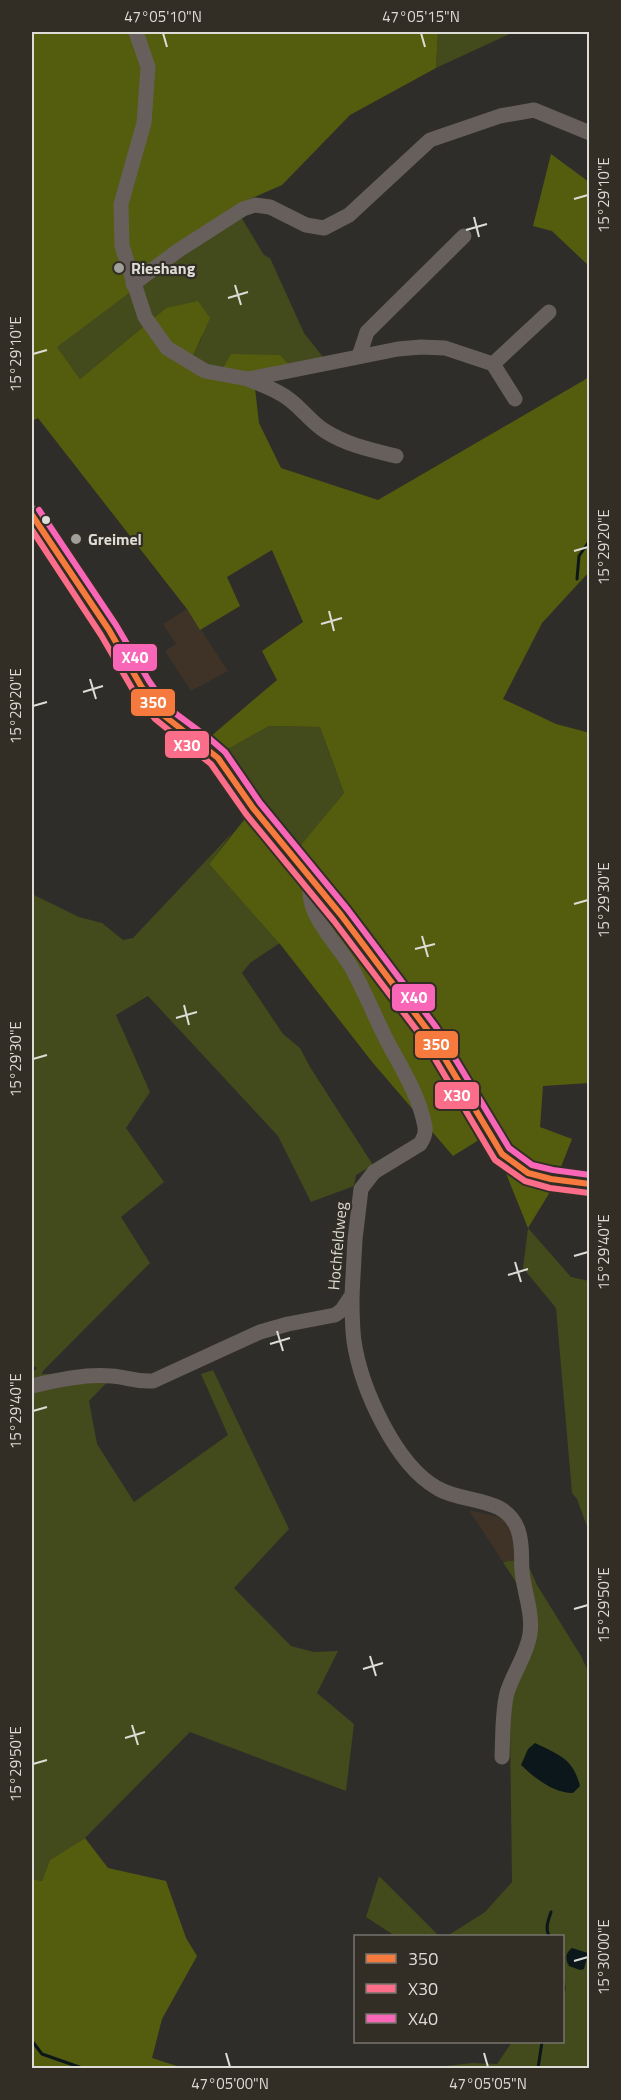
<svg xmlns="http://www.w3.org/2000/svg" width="621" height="2100" viewBox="0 0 621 2100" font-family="'Titillium Web',sans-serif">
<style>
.industrial{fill:#3e3326}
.green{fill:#434a1b}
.forest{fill:#545d0e}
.water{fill:#0b171a}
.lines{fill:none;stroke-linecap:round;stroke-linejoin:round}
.stream{stroke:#0b171a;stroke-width:3}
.minor{stroke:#675f5b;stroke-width:15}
.major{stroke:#766761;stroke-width:20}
.bus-1-casing{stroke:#322e26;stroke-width:10}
.bus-2-casing{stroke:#322e26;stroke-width:10}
.bus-3-casing{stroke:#322e26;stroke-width:10}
.bus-1{stroke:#f6793e;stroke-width:6}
.bus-2{stroke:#fb6d88;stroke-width:6}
.bus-3{stroke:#fa66b7;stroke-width:6}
.ticks{fill:none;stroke:#dedcd7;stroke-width:2}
.poi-dot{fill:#a19f9a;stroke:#322e26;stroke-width:2}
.bus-dot{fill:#dedcd7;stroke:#322e26;stroke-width:2}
.labels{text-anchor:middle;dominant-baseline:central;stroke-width:4.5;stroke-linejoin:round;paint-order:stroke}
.poi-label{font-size:16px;font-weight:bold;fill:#dedcd7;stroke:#322e26;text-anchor:start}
.street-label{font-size:16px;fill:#dedcd7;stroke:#322e26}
.line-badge{stroke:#322e26;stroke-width:2}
.badge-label{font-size:16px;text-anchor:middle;font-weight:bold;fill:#fff}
.neatline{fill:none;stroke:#dedcd7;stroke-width:2}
.ticks-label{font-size:15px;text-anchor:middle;fill:#dedcd7}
</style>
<rect width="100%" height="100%" fill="#2f2d29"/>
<g class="industrial">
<polygon points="187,609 228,671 191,691 165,651 176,644 163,624"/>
<polygon points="469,1510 512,1520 529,1567 517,1560 503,1562"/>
</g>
<g class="green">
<polygon points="438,32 514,32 436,68"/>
<polygon points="241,217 264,255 270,258 304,333 323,357 289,365 222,370 192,358 202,337 166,308 80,379 56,346 144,282"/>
<polygon points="269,726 320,727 344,793 301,846 223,752"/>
<polygon points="233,832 209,864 280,943 250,963 242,973 283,1034 300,1048 310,1067 373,1165 356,1175 354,1186 311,1202 278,1136 148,996 116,1015 150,1092 126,1128 164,1182 121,1217 150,1263 43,1371 42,1374 116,1373 89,1401 97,1444 134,1502 228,1435 201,1374 213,1370 289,1529 234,1588 291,1646 314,1652 338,1651 317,1693 354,1724 346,1791 190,1732 85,1838 50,1860 42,1881 32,1879 32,1373 37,1368 32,1365 32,894 79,917 102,923 123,940 133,938"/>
<polygon points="528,1228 571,1277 589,1281 589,1532 577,1499 572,1493 556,1308 523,1268"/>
<path d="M 517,1560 L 529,1567 L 537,1585 L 581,1656 L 589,1673 L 589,2068 L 428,2068 L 472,2063 L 497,2064 L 512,2042 L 562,2042 L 562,1936 L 447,1936 L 485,1912 L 512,1882 L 510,1730 L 497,1723 C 511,1683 536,1634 520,1591 C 517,1581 508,1571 503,1562 Z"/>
<polygon points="379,1876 439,1936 395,1936 366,1917"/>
</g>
<g class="forest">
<polygon points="35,32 438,32 436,68 350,115 282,185 236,205 144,282 57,347 80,379 166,308 198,301 210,318 192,358 222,370 231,354 280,355 289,365 254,379 259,423 281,468 378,500 586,379 589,374 589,572 542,623 503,699 556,724 590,733 589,1083 543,1086 540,1127 572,1139 553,1187 528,1228 505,1171 482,1138 453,1156 373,1063 280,944 209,864 248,815 287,862 344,793 320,727 269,726 223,752 210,737 277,680 262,651 303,622 272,550 227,577 240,606 200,630 187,609 38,418 32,421 32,34"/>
<polygon points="551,154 589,182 589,266 552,231 533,226"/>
<polygon points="85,1838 108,1868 166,1881 186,1938 197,1956 162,2019 152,2058 183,2068 32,2068 32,1879 42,1881 50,1860"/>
</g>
<g class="water">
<path d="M 535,1743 C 559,1755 573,1758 580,1786 L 573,1793 C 553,1793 535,1778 521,1765 L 528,1749 Z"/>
<path d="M 572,1948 L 588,1953 L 584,1969 L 580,1970 L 569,1966 C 565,1959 565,1953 572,1948 Z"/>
</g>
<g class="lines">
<g class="stream">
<polyline points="577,579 579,556 590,540"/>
<path d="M 549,1936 C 545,1928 548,1921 551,1912"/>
<polyline points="562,1976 564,1988 562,1997"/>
<polyline points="32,2041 42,2054 82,2068"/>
<polyline points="538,2068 542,2042"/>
</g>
<g class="minor">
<polyline points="136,32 148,67 144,123 121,204 122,246 145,317 167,348 205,371 248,379 398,349 421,347 445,348 493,364 515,399"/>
<polyline points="133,284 179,250 243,209 255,205 270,207 306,225 324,228 349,215 430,140 500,116 534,110 590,133"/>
<polyline points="359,356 367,332 464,236"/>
<polyline points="493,364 549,312"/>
<path d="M 248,379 C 262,385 278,390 290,400 C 302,409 312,423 325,431 C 347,445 371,450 396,456"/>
<path d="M 352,1295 C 352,1310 352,1326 354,1341 C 361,1388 395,1464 437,1488 C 463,1504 506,1495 518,1530 C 523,1544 521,1557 522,1571 C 524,1592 533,1613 530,1634 C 527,1655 513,1673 507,1693 C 502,1713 503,1736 502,1757"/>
<path d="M 32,1386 C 57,1380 85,1374 111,1376 C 128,1377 134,1382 153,1381 L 260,1332 L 288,1324 L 335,1315 L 342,1310 L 352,1295 L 355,1239 L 361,1189 L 374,1172 L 420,1144 C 424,1138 426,1133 425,1127 C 419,1093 399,1065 384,1035 C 374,1014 365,993 354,972 C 339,943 303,916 311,880"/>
</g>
<polyline class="major" points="32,515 109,630 141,686 162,714 205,746 218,758 253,808 341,915 429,1032 502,1154 528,1173 551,1179 590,1184"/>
<defs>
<polyline id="bus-1" points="32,515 109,630 141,686 162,714 218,758 253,808 341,915 429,1032 502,1154 528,1173 551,1179 590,1184"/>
<polyline id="bus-2" points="32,530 101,635 133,690 155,719 211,764 246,814 334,921 422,1037 495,1160 525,1181 550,1188 589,1193"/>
<polyline id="bus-3" points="39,510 116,625 149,681 168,708 210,739 225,752 260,803 348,910 436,1027 509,1148 532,1165 553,1170 590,1175"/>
</defs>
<use href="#bus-1" class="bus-1-casing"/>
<use href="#bus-2" class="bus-2-casing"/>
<use href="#bus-3" class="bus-3-casing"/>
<use href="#bus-1" class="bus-1"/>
<use href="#bus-2" class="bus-2"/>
<use href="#bus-3" class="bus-3"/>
</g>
<path class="ticks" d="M 163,33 L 167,47M 421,33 L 425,47M 574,199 L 588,195M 474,217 L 479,237M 466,230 L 487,224M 235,285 L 241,305M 228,298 L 248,292M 33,354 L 47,350M 574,551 L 588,547M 329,611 L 334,631M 321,624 L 342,618M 90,679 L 96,699M 83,692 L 103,686M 33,706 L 47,702M 574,904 L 588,900M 422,936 L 428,957M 415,949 L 435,944M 184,1005 L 189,1025M 176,1018 L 197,1012M 33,1059 L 47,1055M 574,1256 L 588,1252M 515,1262 L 521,1282M 508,1275 L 528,1269M 277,1331 L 283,1351M 270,1344 L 290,1338M 33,1411 L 47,1407M 574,1609 L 588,1605M 370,1656 L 376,1676M 363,1669 L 383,1663M 132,1725 L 138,1745M 125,1738 L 145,1732M 33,1764 L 47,1760M 574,1961 L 588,1957M 226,2053 L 230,2067M 484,2053 L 488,2067"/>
<g class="poi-dot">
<circle cx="119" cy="268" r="6"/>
<circle cx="76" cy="539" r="6"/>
</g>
<circle class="bus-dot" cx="46" cy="520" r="5"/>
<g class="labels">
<g class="poi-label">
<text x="131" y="268">Rieshang</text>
<text x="88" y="539">Greimel</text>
</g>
<g class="street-label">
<text transform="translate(337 1246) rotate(-85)">Hochfeldweg</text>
</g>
</g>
<g class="line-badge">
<rect x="112" y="643" width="46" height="29" rx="6" fill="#fa66b7"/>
<rect x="130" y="688" width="46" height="29" rx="6" fill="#f6793e"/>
<rect x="164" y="730" width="46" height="29" rx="6" fill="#fb6d88"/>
<rect x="391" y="983" width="45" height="29" rx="6" fill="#fa66b7"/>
<rect x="414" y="1030" width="45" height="29" rx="6" fill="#f6793e"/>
<rect x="434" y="1081" width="46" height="29" rx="6" fill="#fb6d88"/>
</g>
<g class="badge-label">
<text x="135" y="663">X40</text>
<text x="153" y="708">350</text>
<text x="187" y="751">X30</text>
<text x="414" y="1003">X40</text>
<text x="436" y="1050">350</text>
<text x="457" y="1101">X30</text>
</g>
<rect width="621" height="2100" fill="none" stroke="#322e26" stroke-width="66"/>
<rect x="354" y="1935" width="210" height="108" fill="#322e26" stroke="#77746d" stroke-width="1.5"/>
<rect x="366" y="1954" width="30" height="9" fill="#f6793e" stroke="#77746d" stroke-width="1.5"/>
<text x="408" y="1965" font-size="18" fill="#dedcd7">350</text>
<rect x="366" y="1984" width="30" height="9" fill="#fb6d88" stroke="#77746d" stroke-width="1.5"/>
<text x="408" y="1995" font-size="18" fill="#dedcd7">X30</text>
<rect x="366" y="2014" width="30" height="9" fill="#fa66b7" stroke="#77746d" stroke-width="1.5"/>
<text x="408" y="2025" font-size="18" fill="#dedcd7">X40</text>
<rect x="33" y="33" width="555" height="2034" class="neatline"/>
<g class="ticks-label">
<text x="163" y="22">47°05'10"N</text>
<text x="421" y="22">47°05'15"N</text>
<text transform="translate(604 195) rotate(-90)" y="5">15°29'10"E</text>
<text transform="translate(16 354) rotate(-90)" y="5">15°29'10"E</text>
<text transform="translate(604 547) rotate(-90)" y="5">15°29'20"E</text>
<text transform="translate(16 706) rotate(-90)" y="5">15°29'20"E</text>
<text transform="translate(604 900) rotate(-90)" y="5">15°29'30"E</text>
<text transform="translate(16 1059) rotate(-90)" y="5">15°29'30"E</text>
<text transform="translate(604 1252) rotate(-90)" y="5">15°29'40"E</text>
<text transform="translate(16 1411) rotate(-90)" y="5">15°29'40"E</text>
<text transform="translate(604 1605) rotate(-90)" y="5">15°29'50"E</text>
<text transform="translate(16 1764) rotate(-90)" y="5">15°29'50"E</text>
<text transform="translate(604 1957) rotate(-90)" y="5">15°30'00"E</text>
<text x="230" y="2089">47°05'00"N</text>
<text x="488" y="2089">47°05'05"N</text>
</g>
</svg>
